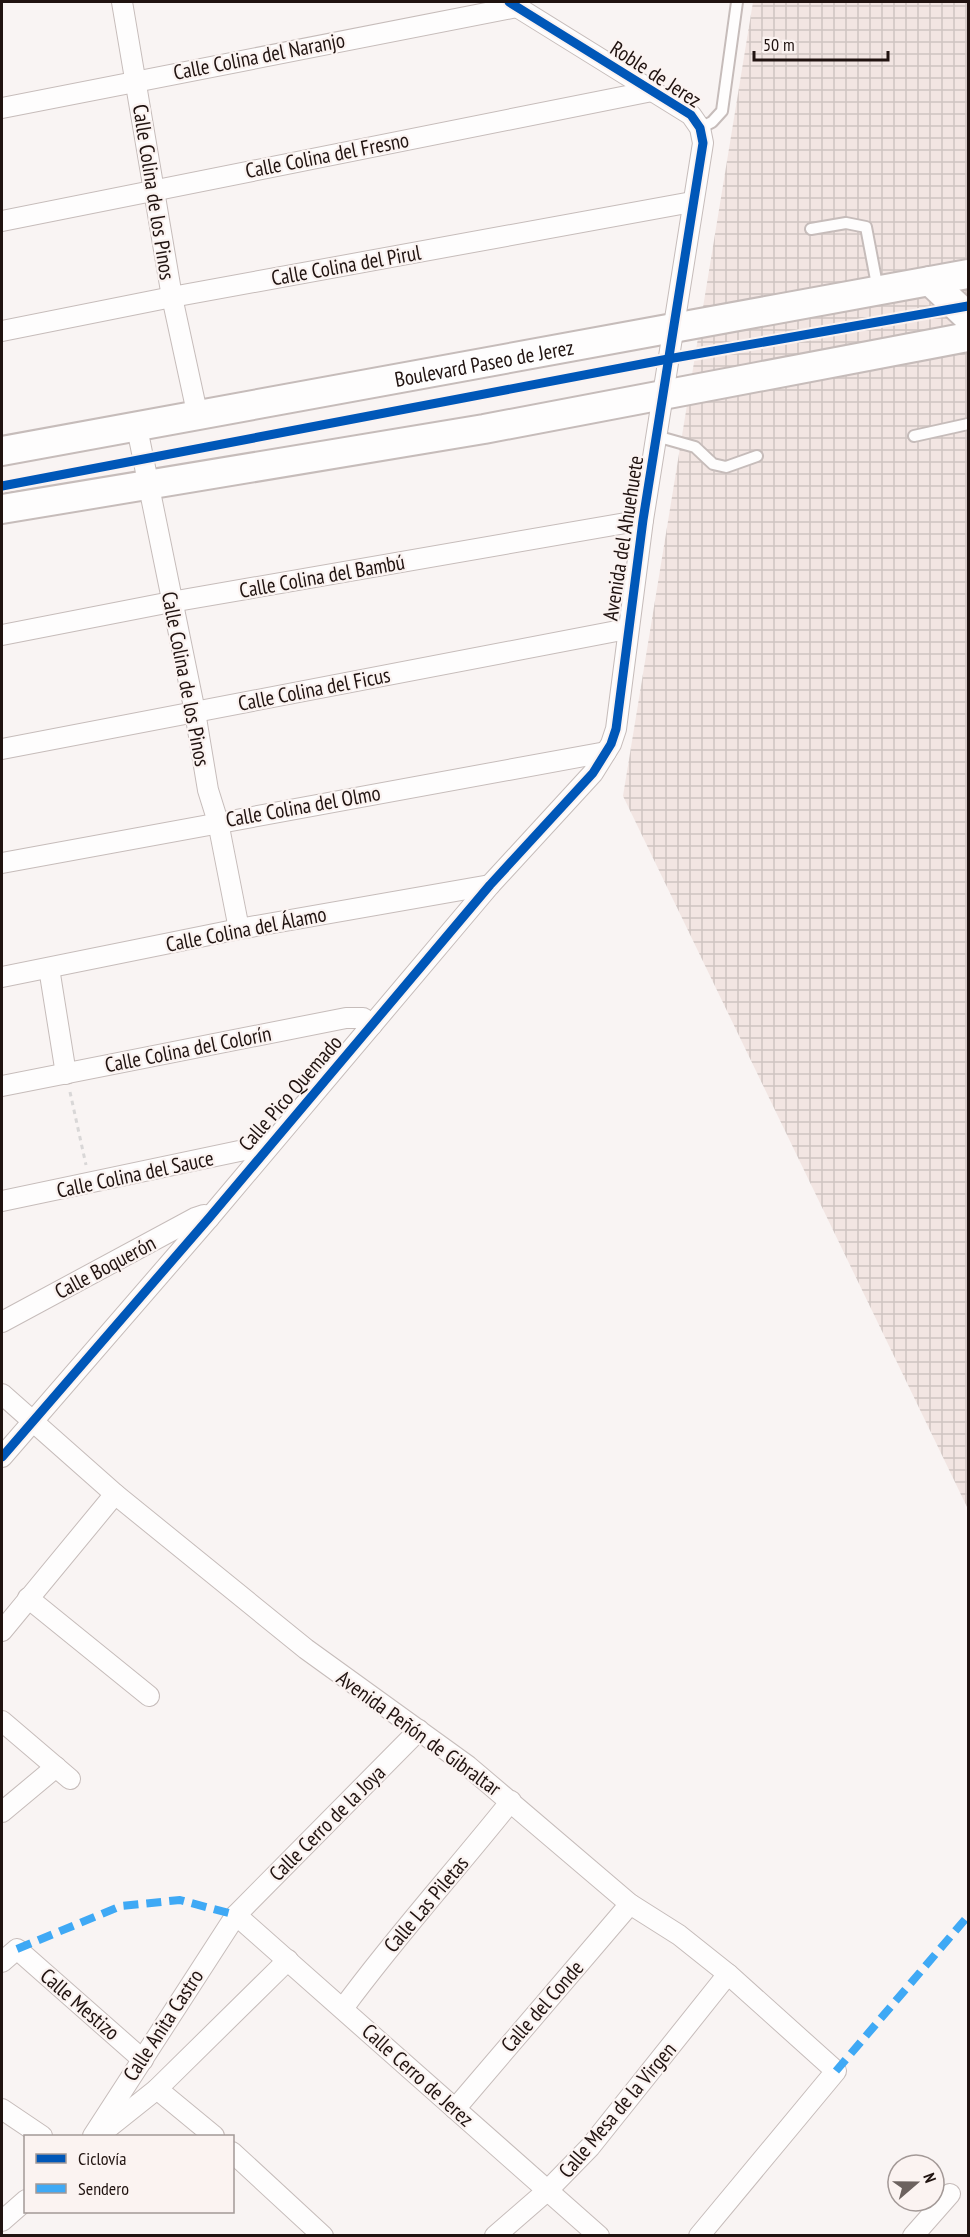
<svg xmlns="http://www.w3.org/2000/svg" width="970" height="2237" viewBox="0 0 970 2237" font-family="'PT Sans Narrow',sans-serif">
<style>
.industrial{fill:url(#industrial-grid)}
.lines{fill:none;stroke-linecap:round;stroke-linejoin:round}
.service-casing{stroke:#c6bcba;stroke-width:14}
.minor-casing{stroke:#c6bcba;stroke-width:22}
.secondary-casing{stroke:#c6bcba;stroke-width:32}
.path{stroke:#d9d7d7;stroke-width:3;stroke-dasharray:4.5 4.5;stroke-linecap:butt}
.service{stroke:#fefdfd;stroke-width:10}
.minor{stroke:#fefdfd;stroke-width:20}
.secondary{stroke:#fefdfd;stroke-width:28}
.quiet{stroke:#3fa9f5;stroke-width:8;stroke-dasharray:15 8;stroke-linecap:butt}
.cycleway-casing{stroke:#fbf3f1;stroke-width:13}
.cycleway{stroke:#0057b8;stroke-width:9}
.labels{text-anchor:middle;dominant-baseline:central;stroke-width:4.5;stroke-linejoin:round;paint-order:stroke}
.street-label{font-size:21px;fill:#201310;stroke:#fbf3f1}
</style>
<defs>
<pattern id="industrial-grid" width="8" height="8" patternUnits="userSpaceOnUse" patternTransform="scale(1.5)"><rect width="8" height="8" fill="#f2e5e2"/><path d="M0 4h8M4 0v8" fill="none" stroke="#cfc4c1"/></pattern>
</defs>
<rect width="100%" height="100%" fill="#f9f4f3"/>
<polygon class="industrial" points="753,2 968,2 968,1509 623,796"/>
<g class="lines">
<defs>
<g id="service">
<polyline points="700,128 712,122 722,111 737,2"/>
<polyline points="811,229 846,223 866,227 878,290"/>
<polyline points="656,436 695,447 713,464 726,467 757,456"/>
<polyline points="914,436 968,424"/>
</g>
<g id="minor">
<polyline points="122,2 172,297 198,417"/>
<polyline points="2,108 517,7"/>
<polyline points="2,221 652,91"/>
<polyline points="2,331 172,297 692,202"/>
<polyline points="137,428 195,712 208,790 218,822 239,929"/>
<polyline points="2,635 171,602 643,520"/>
<polyline points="2,749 627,629"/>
<polyline points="2,863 606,752"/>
<polyline points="49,968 66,1074"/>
<polyline points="2,977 239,929 490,885"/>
<polyline points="2,1086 346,1018 363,1018 372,1025"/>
<polyline points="2,1201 268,1145"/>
<polyline points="2,1322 195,1218 204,1215 209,1218"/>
<polyline points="2,1394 115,1494 306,1649 468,1766 630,1904 679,1935 728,1974 836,2071 699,2236"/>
<polyline points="2,1457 209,1218 490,885 593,773 611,744 616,729 643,520 703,143 700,128 691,115 509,2"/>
<polyline points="28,1598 149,1696"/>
<polyline points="2,1631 115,1494"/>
<polyline points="2,1721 70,1779"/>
<polyline points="2,1812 56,1767"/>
<polyline points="236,1915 599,2236"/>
<polyline points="2,1962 17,1949 143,2060"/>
<path d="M 344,2007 C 396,1936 456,1870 511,1801"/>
<polyline points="157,2089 214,2136"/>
<polyline points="2,2109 42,2136"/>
<polyline points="455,2109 630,1904"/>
<polyline points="93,2136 236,1915 419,1730"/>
<polyline points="98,2136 157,2089 288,1960"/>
<polyline points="232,2152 323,2236"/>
<polyline points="2,2221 26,2200"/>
<polyline points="495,2236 548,2190 590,2147 728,1974"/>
<polyline points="913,2236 950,2194"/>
</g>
<g id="secondary">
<polyline points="930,281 968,317"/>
<path id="s1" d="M 2,451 L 968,274"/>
<polyline points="2,509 484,429 968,337"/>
</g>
</defs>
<use href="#service" class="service-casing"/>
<use href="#minor" class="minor-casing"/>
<use href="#secondary" class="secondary-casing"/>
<polyline class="path" points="70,1092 86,1165"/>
<use href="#service" class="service"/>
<use href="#minor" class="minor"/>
<use href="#secondary" class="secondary"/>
<g class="quiet">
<polyline points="17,1949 121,1906 180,1900 236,1915"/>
<polyline points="836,2071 968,1916"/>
</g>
<defs>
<g id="cycleway">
<polyline points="2,486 668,359 968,306"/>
<polyline points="2,1457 209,1218 490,885 593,773 611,744 616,729 643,520 703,143 700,128 691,115 509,2"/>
</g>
</defs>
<use href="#cycleway" class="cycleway-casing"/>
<use href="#cycleway" class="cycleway"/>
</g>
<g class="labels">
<g class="street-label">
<text transform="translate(259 56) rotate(-11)">Calle Colina del Naranjo</text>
<text transform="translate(656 74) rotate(33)">Roble de Jerez</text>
<text transform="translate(327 155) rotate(-11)">Calle Colina del Fresno</text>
<text transform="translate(154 192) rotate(81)">Calle Colina de los Pinos</text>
<text transform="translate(346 265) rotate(-10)">Calle Colina del Pirul</text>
<text stroke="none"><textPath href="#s1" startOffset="490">Boulevard Paseo de Jerez</textPath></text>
<text transform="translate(623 538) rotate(-81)">Avenida del Ahuehuete</text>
<text transform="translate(322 576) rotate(-10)">Calle Colina del Bambú</text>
<text transform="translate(186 679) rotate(79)">Calle Colina de los Pinos</text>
<text transform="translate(314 689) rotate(-11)">Calle Colina del Ficus</text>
<text transform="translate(303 806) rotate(-10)">Calle Colina del Olmo</text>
<text transform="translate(246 929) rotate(-11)">Calle Colina del Álamo</text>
<text transform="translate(188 1049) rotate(-11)">Calle Colina del Colorín</text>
<text transform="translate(290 1093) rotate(-49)">Calle Pico Quemado</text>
<text transform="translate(135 1174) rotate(-12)">Calle Colina del Sauce</text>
<text transform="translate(105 1267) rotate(-28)">Calle Boquerón</text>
<text transform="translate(419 1733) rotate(36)">Avenida Peñón de Gibraltar</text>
<text transform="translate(327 1823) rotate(-45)">Calle Cerro de la Joya</text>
<text transform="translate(426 1904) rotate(-50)">Calle Las Piletas</text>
<text transform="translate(80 2004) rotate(41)">Calle Mestizo</text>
<text transform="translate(542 2006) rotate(-49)">Calle del Conde</text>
<text transform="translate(163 2025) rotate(-57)">Calle Anita Castro</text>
<text transform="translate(418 2075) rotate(42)">Calle Cerro de Jerez</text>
<text transform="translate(617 2110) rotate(-50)">Calle Mesa de la Virgen</text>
</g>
</g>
<rect width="970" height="2237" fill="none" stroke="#201310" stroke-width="6"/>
<rect x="24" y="2135" width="210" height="78" fill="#fbf3f1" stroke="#a39997" stroke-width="1.5"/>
<rect x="36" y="2154" width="30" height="9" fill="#0057b8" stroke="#a39997" stroke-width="1.5"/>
<text x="78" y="2165" font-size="18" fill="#201310">Ciclovía</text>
<rect x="36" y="2184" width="30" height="9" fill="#3fa9f5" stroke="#a39997" stroke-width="1.5"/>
<text x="78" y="2195" font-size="18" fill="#201310">Sendero</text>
<g transform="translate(916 2183) rotate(70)"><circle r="28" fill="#fbf3f1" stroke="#a39997" stroke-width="1.5"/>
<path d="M0-4.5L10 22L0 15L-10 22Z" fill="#6c625f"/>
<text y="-9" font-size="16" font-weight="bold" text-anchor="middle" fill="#201310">N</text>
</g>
<path d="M754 51v9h134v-9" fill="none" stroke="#201310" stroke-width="3"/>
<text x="763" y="51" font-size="18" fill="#201310" stroke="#fbf3f1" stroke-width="4.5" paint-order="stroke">50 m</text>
</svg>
